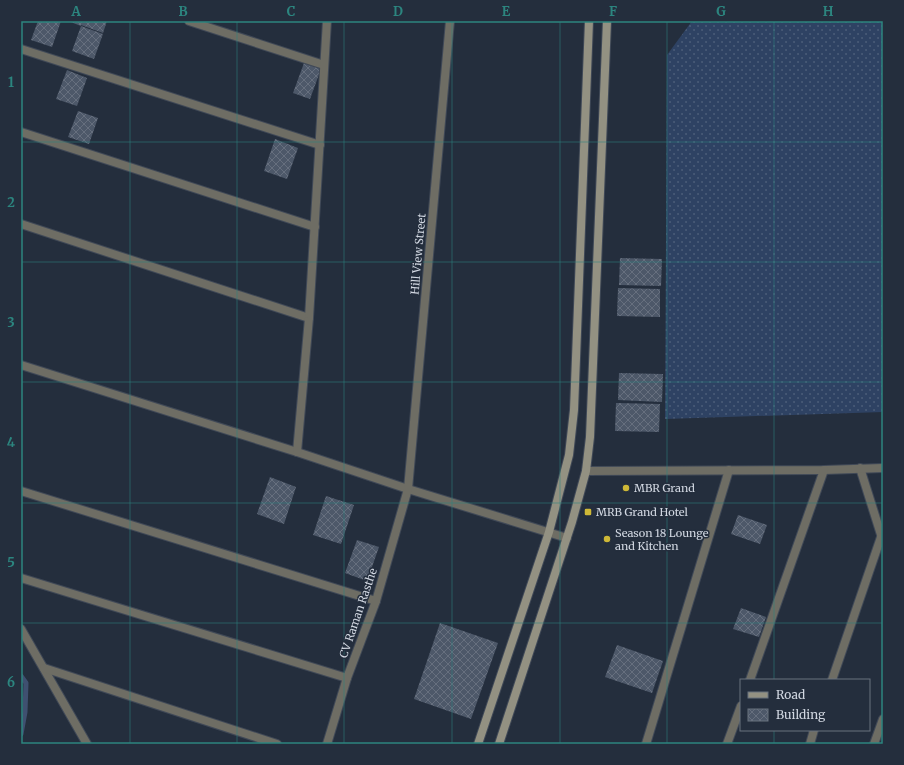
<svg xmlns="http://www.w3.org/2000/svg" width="904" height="765" viewBox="0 0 904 765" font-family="Merriweather,serif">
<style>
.grass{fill:url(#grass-dots)}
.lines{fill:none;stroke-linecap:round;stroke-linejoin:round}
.stream{stroke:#3f5070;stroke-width:5}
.building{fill:url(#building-cross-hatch)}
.street-casing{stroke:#404957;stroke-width:10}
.secondary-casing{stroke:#404957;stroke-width:10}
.street{stroke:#6e6d64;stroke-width:8}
.secondary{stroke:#939182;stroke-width:8}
.grid{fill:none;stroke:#2c857f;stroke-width:1;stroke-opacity:0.55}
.poi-dot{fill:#ceb837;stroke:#242e3d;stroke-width:1.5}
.labels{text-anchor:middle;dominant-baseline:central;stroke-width:3;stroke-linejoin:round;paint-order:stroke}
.street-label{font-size:11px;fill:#d1d7e1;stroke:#242e3d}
.poi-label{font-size:11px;fill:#d1d7e1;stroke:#242e3d;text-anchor:start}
.neatline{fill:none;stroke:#2c857f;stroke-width:1.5}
.grid-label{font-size:13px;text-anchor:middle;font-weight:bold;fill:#2c857f}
</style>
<defs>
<pattern id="grass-dots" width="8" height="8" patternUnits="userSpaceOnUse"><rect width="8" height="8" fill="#2e4263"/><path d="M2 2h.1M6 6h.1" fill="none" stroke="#4b5d79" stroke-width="1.8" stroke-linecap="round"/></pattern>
<pattern id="building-cross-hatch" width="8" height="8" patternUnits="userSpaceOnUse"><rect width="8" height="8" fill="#4d5869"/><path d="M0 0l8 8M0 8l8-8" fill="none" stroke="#666f7e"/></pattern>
</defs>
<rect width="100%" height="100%" fill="#242e3d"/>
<polygon class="grass" points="692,21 883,21 883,412 665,419 667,55"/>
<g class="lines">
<polyline class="stream" points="21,676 26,683 25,712 21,734"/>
</g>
<g class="building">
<polygon points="38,21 61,21 52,47 31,40"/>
<polygon points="68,21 107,21 103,33 81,25 81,26 103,34 94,59 72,51 81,26"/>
<polygon points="304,63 321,69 310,99 293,93"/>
<polygon points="67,70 87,78 77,106 56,99"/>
<polygon points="78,111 98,118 89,144 68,137"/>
<polygon points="275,139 298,148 287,179 264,171"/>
<polygon points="620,258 662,259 661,286 619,285"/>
<polygon points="618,288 660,289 660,317 617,316"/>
<polygon points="619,373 663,374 662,402 618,400"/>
<polygon points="616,403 660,404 659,432 615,431"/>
<polygon points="270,477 296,487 284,524 257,514"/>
<polygon points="326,496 354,505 341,544 313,535"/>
<polygon points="738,515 767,525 760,544 731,534"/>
<polygon points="357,540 379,547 367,581 345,573"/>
<polygon points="741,608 766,617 759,637 733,629"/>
<polygon points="440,623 498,643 471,719 414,699"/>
<polygon points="617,645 663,661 652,693 605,677"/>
</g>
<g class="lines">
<defs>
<g id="street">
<polyline points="189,21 324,65"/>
<polyline points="21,49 320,145"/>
<polyline points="21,132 315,227"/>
<polyline points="21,224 309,318"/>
<polyline points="21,365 297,452 408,489 567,538"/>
<polyline points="297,452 309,318 327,21"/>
<polyline points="860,468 883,541"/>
<polyline points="586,471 824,470 883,468"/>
<polyline points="21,491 376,601"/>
<polyline points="21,578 347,678"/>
<polyline points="21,629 87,744"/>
<polyline points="44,668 277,744"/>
<polyline points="750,680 824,470"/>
<polyline points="832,680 881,537"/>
<polyline points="327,744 347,678 376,601 408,489 450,21"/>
<polyline points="646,744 729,470"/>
<polyline points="727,744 741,706"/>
<polyline points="810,744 814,730"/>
<polyline points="874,744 883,719"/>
</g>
<g id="secondary">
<polyline points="478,744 549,532 569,455 574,410 589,21"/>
<polyline points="499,744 572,522 586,471 590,437 607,21"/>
</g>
</defs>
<use href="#street" class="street-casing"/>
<use href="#secondary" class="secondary-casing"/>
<use href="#street" class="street"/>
<use href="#secondary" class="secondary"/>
</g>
<path class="grid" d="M 130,21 L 130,744M 237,21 L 237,744M 344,21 L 344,744M 452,21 L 452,744M 560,21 L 560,744M 667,21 L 667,744M 774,21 L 774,680M 21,142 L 883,142M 21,262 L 883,262M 21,382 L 883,382M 21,503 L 883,503M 21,623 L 883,623M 774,730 L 774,744"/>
<g class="poi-dot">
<circle cx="626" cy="488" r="4"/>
<rect x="584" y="508" width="8" height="8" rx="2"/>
<circle cx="607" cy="539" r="4"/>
</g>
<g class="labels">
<g class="street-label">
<text transform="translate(418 254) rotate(-85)">Hill View Street</text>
<text transform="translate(358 613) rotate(-71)">CV Raman Rasthe</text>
</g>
<g class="poi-label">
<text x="634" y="488">MBR Grand</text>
<text x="596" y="512">MRB Grand Hotel</text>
<text x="615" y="533">Season 18 Lounge<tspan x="615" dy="13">and Kitchen</tspan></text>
</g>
</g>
<rect width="904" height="765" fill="none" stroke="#242e3d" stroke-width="44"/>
<rect x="740" y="679" width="130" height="52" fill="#242e3d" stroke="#69727f"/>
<rect x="748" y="692" width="20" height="6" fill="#939182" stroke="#69727f"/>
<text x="776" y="699" font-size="12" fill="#d1d7e1">Road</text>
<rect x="748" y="709" width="20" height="12" fill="url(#building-cross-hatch)" stroke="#69727f"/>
<text x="776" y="719" font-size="12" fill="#d1d7e1">Building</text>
<rect x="22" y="22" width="860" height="721" class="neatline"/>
<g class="grid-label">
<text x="76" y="16">A</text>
<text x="183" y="16">B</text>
<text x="291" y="16">C</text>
<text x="398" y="16">D</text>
<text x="506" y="16">E</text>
<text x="613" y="16">F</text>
<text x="721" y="16">G</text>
<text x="828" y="16">H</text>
<text x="11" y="87">1</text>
<text x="11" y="207">2</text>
<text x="11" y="327">3</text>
<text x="11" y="447">4</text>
<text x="11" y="567">5</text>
<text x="11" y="687">6</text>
</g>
</svg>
